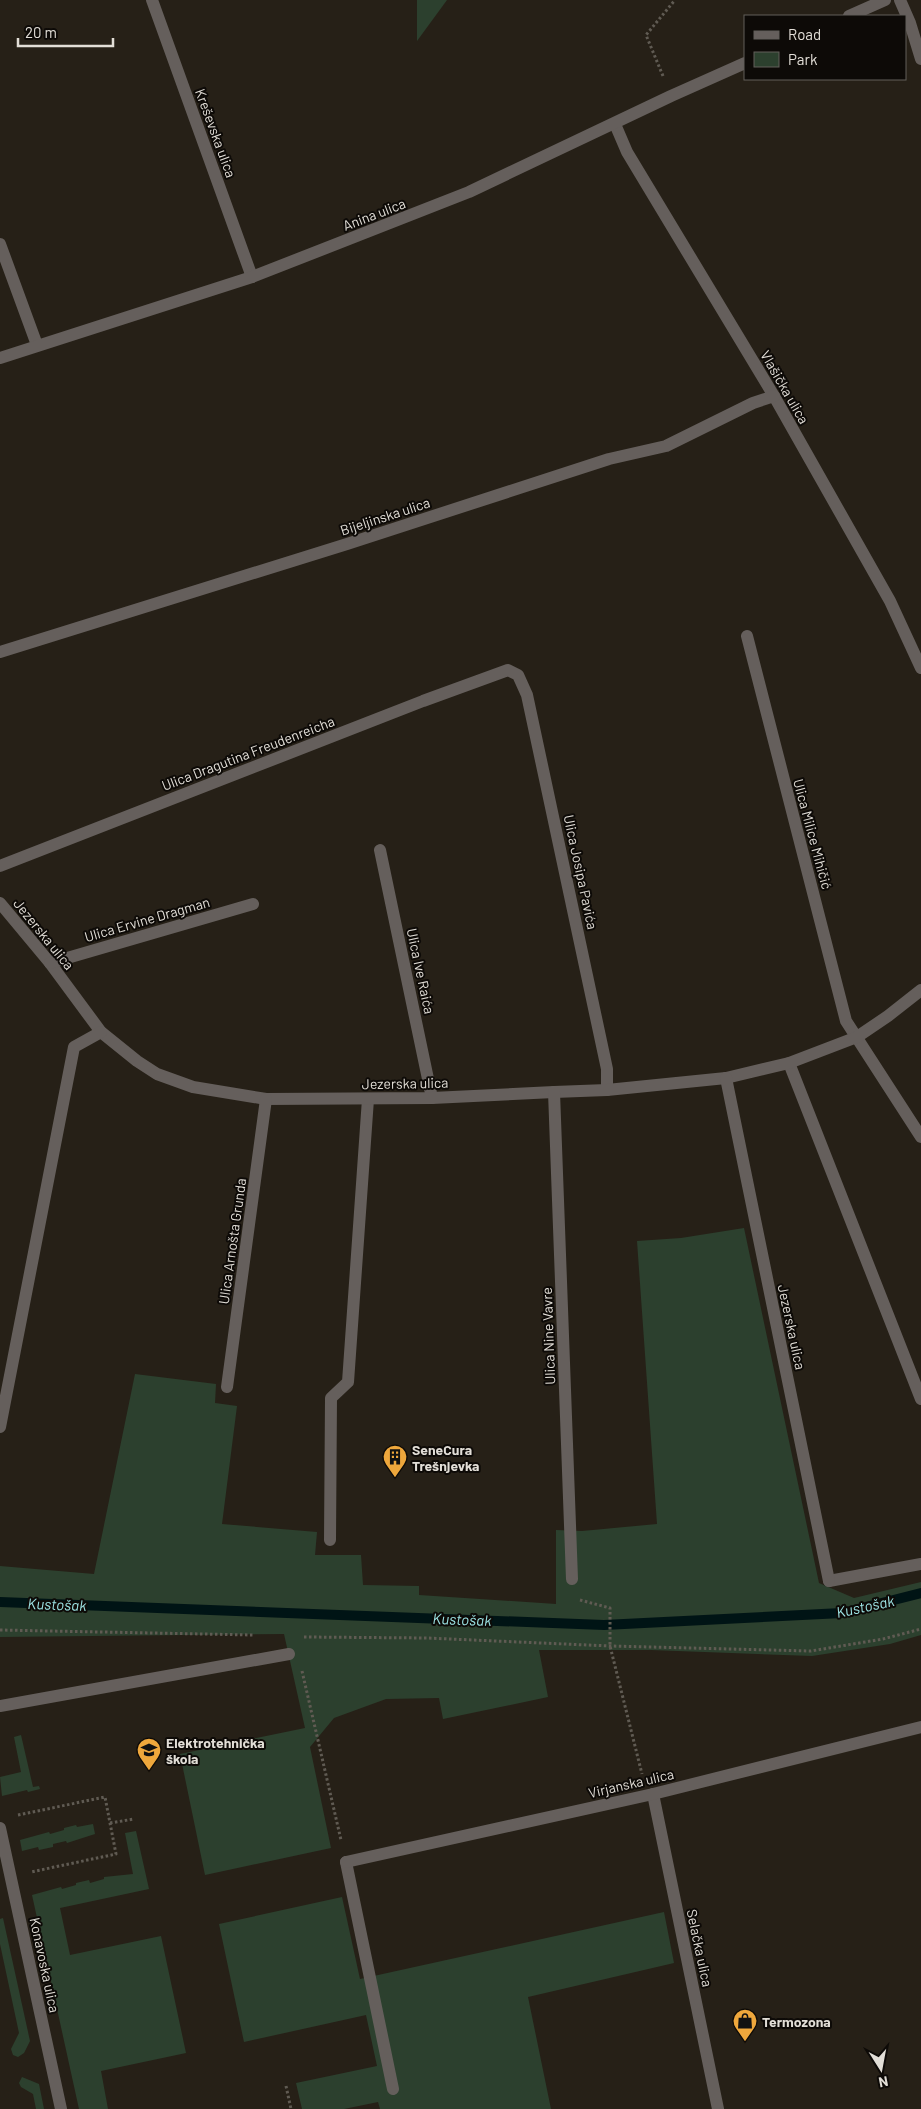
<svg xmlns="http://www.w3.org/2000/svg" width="921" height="2109" viewBox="0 0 921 2109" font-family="Barlow,sans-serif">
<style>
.green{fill:#2c402e}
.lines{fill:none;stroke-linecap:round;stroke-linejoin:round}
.stream{stroke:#001415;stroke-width:10}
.path{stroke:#605b53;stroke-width:3;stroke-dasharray:2.5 2.5;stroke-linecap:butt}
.service{stroke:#655f5c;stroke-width:12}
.minor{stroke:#655f5c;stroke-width:12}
.tertiary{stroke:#655f5c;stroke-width:12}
.labels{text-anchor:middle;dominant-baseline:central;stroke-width:4;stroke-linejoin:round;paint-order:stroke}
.street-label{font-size:14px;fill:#e2ded7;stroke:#0d0a07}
.poi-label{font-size:14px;font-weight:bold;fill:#e2ded7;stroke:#0d0a07;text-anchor:start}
.water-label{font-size:15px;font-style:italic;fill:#9de4e5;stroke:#0d0a07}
</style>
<rect width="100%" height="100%" fill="#262017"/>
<g class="green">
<polygon points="417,0 447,0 417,41"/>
<polygon points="744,1228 819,1583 854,1598 921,1582 921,1635 890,1644 812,1656 651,1650 539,1650 548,1697 443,1719 439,1698 386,1699 334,1718 310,1747 331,1848 205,1875 180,1754 305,1728 284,1634 0,1637 0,1566 94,1574 135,1374 216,1384 215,1403 237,1406 222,1524 317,1532 315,1555 361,1555 363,1585 419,1586 419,1595 556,1604 556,1530 582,1531 657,1524 637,1241 681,1238"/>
<polygon points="21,1735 33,1787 39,1786 40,1789 28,1792 27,1790 2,1796 0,1777 21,1772 14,1737"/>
<polygon points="93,1824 95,1834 67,1843 66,1841 53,1844 53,1847 39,1850 38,1847 22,1851 20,1840 49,1832 50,1834 64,1830 64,1828 76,1825 77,1827"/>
<polygon points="136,1831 149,1889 60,1908 70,1955 161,1936 186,2053 101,2071 108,2109 79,2109 32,1895 61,1887 62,1889 76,1885 76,1883 89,1880 90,1883 104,1879 104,1877 133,1874 125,1833"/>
<polygon points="342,1897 360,1979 664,1912 674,1963 528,1997 551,2109 380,2109 378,2102 344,2109 302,2109 296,2083 377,2066 366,2015 244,2042 219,1924"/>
<polygon points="3,1918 30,2041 24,2053 18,2057 13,2055 11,2049 19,2033 0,1944 0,1919"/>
<polygon points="22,2077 39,2084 44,2109 36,2109 33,2094 21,2087 19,2083"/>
</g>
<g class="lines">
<polyline class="stream" points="0,1602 604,1625 842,1613 921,1593"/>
<g class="path">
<polyline points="663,76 646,35 675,0"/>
<polyline points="580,1600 610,1608 610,1646 642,1774"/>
<polyline points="0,1630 253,1635"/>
<polyline points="304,1637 427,1638 610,1646 811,1651 883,1639 921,1629"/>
<polyline points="302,1671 341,1840"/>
<polyline points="18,1815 105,1797 116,1854 31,1872"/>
<polyline points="110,1823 134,1819"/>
<polyline points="286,2086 291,2109"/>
</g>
<g class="service">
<polyline points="789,1063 921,1399"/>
<polyline points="330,1540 331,1398 348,1382 368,1099"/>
<polyline points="829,1581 921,1564"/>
<polyline points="0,1706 289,1654"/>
<polyline points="346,1862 393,2089"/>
</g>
<g class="minor">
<polyline points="152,0 252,277"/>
<polyline points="900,0 910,23 921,59"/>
<polyline points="615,124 627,152 774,396 890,601 921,668"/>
<polyline points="0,244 37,345"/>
<polyline points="747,636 846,1021 921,1137"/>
<polyline points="0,652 347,544 609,459 666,446 753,403 774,396"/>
<polyline points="380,850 432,1098"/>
<polyline points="0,866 423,701 508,670 518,675 527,695 607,1069 607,1090"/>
<polyline points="0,903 50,963 101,1032 137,1061 157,1074 193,1087 266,1099 432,1098 554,1092 607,1090 726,1078 789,1063 857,1037 888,1016 921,990"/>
<polyline points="50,963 253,904"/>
<polyline points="726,1078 829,1581"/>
<polyline points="554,1092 572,1579"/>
<polyline points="227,1387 266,1099"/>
<polyline points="0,1427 74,1047 101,1032"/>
<polyline points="653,1794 718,2109"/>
<polyline points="0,1828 61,2109"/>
<polyline points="346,1862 653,1794 921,1727"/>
</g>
<g class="tertiary">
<polyline points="849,16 885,0"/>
<polyline points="0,358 252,277 469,192 671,96 745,63"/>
</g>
</g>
<defs>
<symbol id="building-pin" viewBox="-11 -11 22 30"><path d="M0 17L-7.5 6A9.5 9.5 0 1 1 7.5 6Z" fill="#eea73c" stroke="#0d0a07"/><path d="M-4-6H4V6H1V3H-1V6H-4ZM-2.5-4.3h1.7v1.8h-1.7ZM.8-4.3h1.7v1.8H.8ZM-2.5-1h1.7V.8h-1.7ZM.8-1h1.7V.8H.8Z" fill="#111"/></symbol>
<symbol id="school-pin" viewBox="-11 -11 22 30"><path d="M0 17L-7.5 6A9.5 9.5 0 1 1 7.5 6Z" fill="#eea73c" stroke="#0d0a07"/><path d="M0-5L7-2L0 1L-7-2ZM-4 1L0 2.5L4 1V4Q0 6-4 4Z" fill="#111"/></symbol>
<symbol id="shop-pin" viewBox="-11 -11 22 30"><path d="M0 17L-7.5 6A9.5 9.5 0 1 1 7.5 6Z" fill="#eea73c" stroke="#0d0a07"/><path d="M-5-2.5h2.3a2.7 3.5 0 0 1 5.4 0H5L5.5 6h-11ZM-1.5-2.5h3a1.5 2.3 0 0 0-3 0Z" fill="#111"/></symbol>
</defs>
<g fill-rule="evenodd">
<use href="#building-pin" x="381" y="1443" width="28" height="38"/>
<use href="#school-pin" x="135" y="1736" width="28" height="38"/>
<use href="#shop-pin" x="731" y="2007" width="28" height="38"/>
</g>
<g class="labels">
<g class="street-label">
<text transform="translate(216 133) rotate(70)">Kreševska ulica</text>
<text transform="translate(374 214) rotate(-21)">Anina ulica</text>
<text transform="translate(785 387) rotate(60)">Vlašička ulica</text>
<text transform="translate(385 516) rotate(-18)">Bijeljinska ulica</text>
<text transform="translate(248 753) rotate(-21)">Ulica Dragutina Freudenreicha</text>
<text transform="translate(813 834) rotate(75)">Ulica Milice Mihičić</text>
<text transform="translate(581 872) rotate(78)">Ulica Josipa Pavića</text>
<text transform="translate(147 919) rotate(-16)">Ulica Ervine Dragman</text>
<text transform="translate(44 934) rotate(51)">Jezerska ulica</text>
<text transform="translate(421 971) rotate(78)">Ulica Ive Raića</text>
<text transform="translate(405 1083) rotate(-1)">Jezerska ulica</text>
<text transform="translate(232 1241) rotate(-82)">Ulica Arnošta Grunda</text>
<text transform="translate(792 1327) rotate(78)">Jezerska ulica</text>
<text transform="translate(548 1336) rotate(-92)">Ulica Nine Vavre</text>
<text transform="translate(631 1783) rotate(-13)">Virjanska ulica</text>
<text transform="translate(700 1948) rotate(78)">Selačka ulica</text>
<text transform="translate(45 1965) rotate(78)">Konavoska ulica</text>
</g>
<g class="poi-label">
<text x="412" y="1449">SeneCura<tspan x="412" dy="16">Trešnjevka</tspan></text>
<text x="166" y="1742">Elektrotehnička<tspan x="166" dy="16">škola</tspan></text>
<text x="762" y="2021">Termozona</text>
</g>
<g class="water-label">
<text transform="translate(57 1604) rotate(2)">Kustošak</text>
<text transform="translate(865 1606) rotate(-12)">Kustošak</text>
<text transform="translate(462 1619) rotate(2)">Kustošak</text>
</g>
</g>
<rect x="744" y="15" width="162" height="65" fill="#0d0a07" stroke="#625f5a"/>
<rect x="754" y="31" width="25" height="8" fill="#655f5c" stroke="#625f5a"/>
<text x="788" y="40" font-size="15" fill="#e2ded7">Road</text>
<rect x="754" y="52" width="25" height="15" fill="#2c402e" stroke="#625f5a"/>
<text x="788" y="65" font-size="15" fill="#e2ded7">Park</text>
<g transform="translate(881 2069) rotate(169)" stroke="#0d0a07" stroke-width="4" paint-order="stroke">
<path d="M0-4L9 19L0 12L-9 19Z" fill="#e2ded7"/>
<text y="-8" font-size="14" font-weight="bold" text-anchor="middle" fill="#e2ded7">N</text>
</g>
<path d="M18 38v8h95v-8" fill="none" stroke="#e2ded7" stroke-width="2.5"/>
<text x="25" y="38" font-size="15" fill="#e2ded7" stroke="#0d0a07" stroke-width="4" paint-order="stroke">20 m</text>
</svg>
